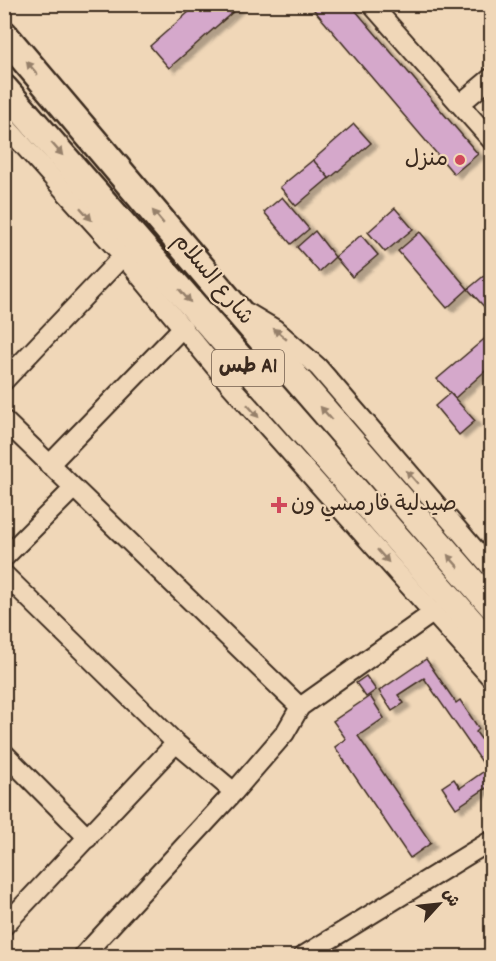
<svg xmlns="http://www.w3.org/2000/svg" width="496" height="961" viewBox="0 0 496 961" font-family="Dekko,'Playpen Sans Arabic',sans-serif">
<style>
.building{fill:#d5a8cb;stroke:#3b2a1e;stroke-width:1.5;filter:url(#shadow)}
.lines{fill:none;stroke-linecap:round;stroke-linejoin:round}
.minor-casing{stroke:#3b2a1e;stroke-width:22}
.highway-casing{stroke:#3b2a1e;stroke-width:32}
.minor{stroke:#f0d7b8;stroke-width:18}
.highway{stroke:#f0d7b8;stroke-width:27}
.oneway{fill:#96806b}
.poi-dot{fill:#d1495b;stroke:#f0d7b8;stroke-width:2}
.labels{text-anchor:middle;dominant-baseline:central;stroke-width:4.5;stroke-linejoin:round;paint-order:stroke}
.shield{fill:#f0d7b8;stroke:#715e4c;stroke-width:1.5}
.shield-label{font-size:21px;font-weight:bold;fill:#3b2a1e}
.poi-label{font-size:22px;fill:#3b2a1e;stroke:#f0d7b8;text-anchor:end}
.street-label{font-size:22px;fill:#3b2a1e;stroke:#f0d7b8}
</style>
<defs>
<filter id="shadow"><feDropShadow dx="6" dy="4" stdDeviation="1.5" flood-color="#0004"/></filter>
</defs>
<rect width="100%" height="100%" fill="#f0d7b8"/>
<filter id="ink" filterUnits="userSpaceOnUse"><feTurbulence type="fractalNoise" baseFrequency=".0167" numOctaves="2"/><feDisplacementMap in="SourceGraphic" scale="12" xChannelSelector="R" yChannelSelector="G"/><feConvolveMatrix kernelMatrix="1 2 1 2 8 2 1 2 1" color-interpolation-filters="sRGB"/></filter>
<g filter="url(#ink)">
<g class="building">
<polygon points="198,4 242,4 169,68 150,46"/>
<polygon points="309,4 350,4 478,154 454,174"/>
<polygon points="354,124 371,143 329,179 313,160"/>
<polygon points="313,160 329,178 296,206 280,187"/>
<polygon points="282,197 309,229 291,244 264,212"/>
<polygon points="395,208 413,229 385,252 368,232"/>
<polygon points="315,231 335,257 319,272 297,247"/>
<polygon points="420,232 468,289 447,308 398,251"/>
<polygon points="361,235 378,255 352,277 335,257"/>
<polygon points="492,269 492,310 489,312 468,289"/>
<polygon points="489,335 492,339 492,365 455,398 437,379"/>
<polygon points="450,393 475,421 459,435 435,406"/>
<polygon points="426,659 456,703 460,700 479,729 476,732 492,754 492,784 456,808 442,787 454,779 460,788 487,769 424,678 398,695 404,703 392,711 379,691"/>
<polygon points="366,676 376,690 366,697 356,683"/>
<polygon points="370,696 384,718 358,736 431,843 410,858 335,747 346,739 333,721"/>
</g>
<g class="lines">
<defs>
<g id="minor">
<polyline points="371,4 492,141"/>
<polyline points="460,104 492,77"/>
<polyline points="4,124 123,256 230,385 492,679"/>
<polyline points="248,313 275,329 318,367 492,569"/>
<polyline points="4,381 123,256"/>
<polyline points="4,420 300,707"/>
<polyline points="49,465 183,327"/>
<polyline points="4,558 74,488"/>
<polyline points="4,574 176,743 234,792"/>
<polyline points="4,753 88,838"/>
<polyline points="4,926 176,743"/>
<polyline points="83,956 234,792 285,733 300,707 434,612"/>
<polyline points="303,956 492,840"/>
</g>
<g id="highway">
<polyline points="4,35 230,302 492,605"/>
<polyline points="4,89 492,647"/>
</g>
</defs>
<use href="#minor" class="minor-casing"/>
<use href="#highway" class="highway-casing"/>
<use href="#minor" class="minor"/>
<use href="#highway" class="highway"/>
</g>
<defs><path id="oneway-solid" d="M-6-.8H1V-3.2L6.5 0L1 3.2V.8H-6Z" transform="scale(1.5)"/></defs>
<g class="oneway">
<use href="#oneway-solid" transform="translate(32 68) rotate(-130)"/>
<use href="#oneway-solid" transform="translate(57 149) rotate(49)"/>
<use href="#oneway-solid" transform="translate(86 214) rotate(48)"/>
<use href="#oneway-solid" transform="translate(158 217) rotate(-130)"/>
<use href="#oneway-solid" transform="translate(185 296) rotate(49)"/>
<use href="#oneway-solid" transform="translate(280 334) rotate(-140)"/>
<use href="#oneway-solid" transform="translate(253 411) rotate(48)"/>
<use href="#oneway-solid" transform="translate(326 413) rotate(-131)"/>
<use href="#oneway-solid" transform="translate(412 477) rotate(-131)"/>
<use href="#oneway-solid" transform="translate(383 556) rotate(48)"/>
<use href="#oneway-solid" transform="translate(453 561) rotate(-131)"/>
</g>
</g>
<g class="poi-dot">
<circle cx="460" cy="160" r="6"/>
<path d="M276 496h6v6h6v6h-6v6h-6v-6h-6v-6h6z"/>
</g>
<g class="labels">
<rect class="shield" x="212" y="350" width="72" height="36" rx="4.5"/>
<g class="shield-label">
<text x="248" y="368">طس A1</text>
</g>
<g class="poi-label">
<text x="448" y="160">منزل</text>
<text x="291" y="505" text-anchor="start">صيدلية فارمسي ون</text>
</g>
<g class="street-label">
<text transform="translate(212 280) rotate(50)">شارع السلام</text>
</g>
</g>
<rect width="496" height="961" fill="none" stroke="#f0d7b8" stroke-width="24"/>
<rect x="12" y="12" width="472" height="937" fill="none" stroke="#3b2a1e" stroke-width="2" filter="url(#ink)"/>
<g transform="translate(439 904) rotate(63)" stroke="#f0d7b8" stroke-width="4.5" paint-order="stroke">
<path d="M0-4.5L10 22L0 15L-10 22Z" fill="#3b2a1e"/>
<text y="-9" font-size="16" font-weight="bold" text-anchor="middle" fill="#3b2a1e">ش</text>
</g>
</svg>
